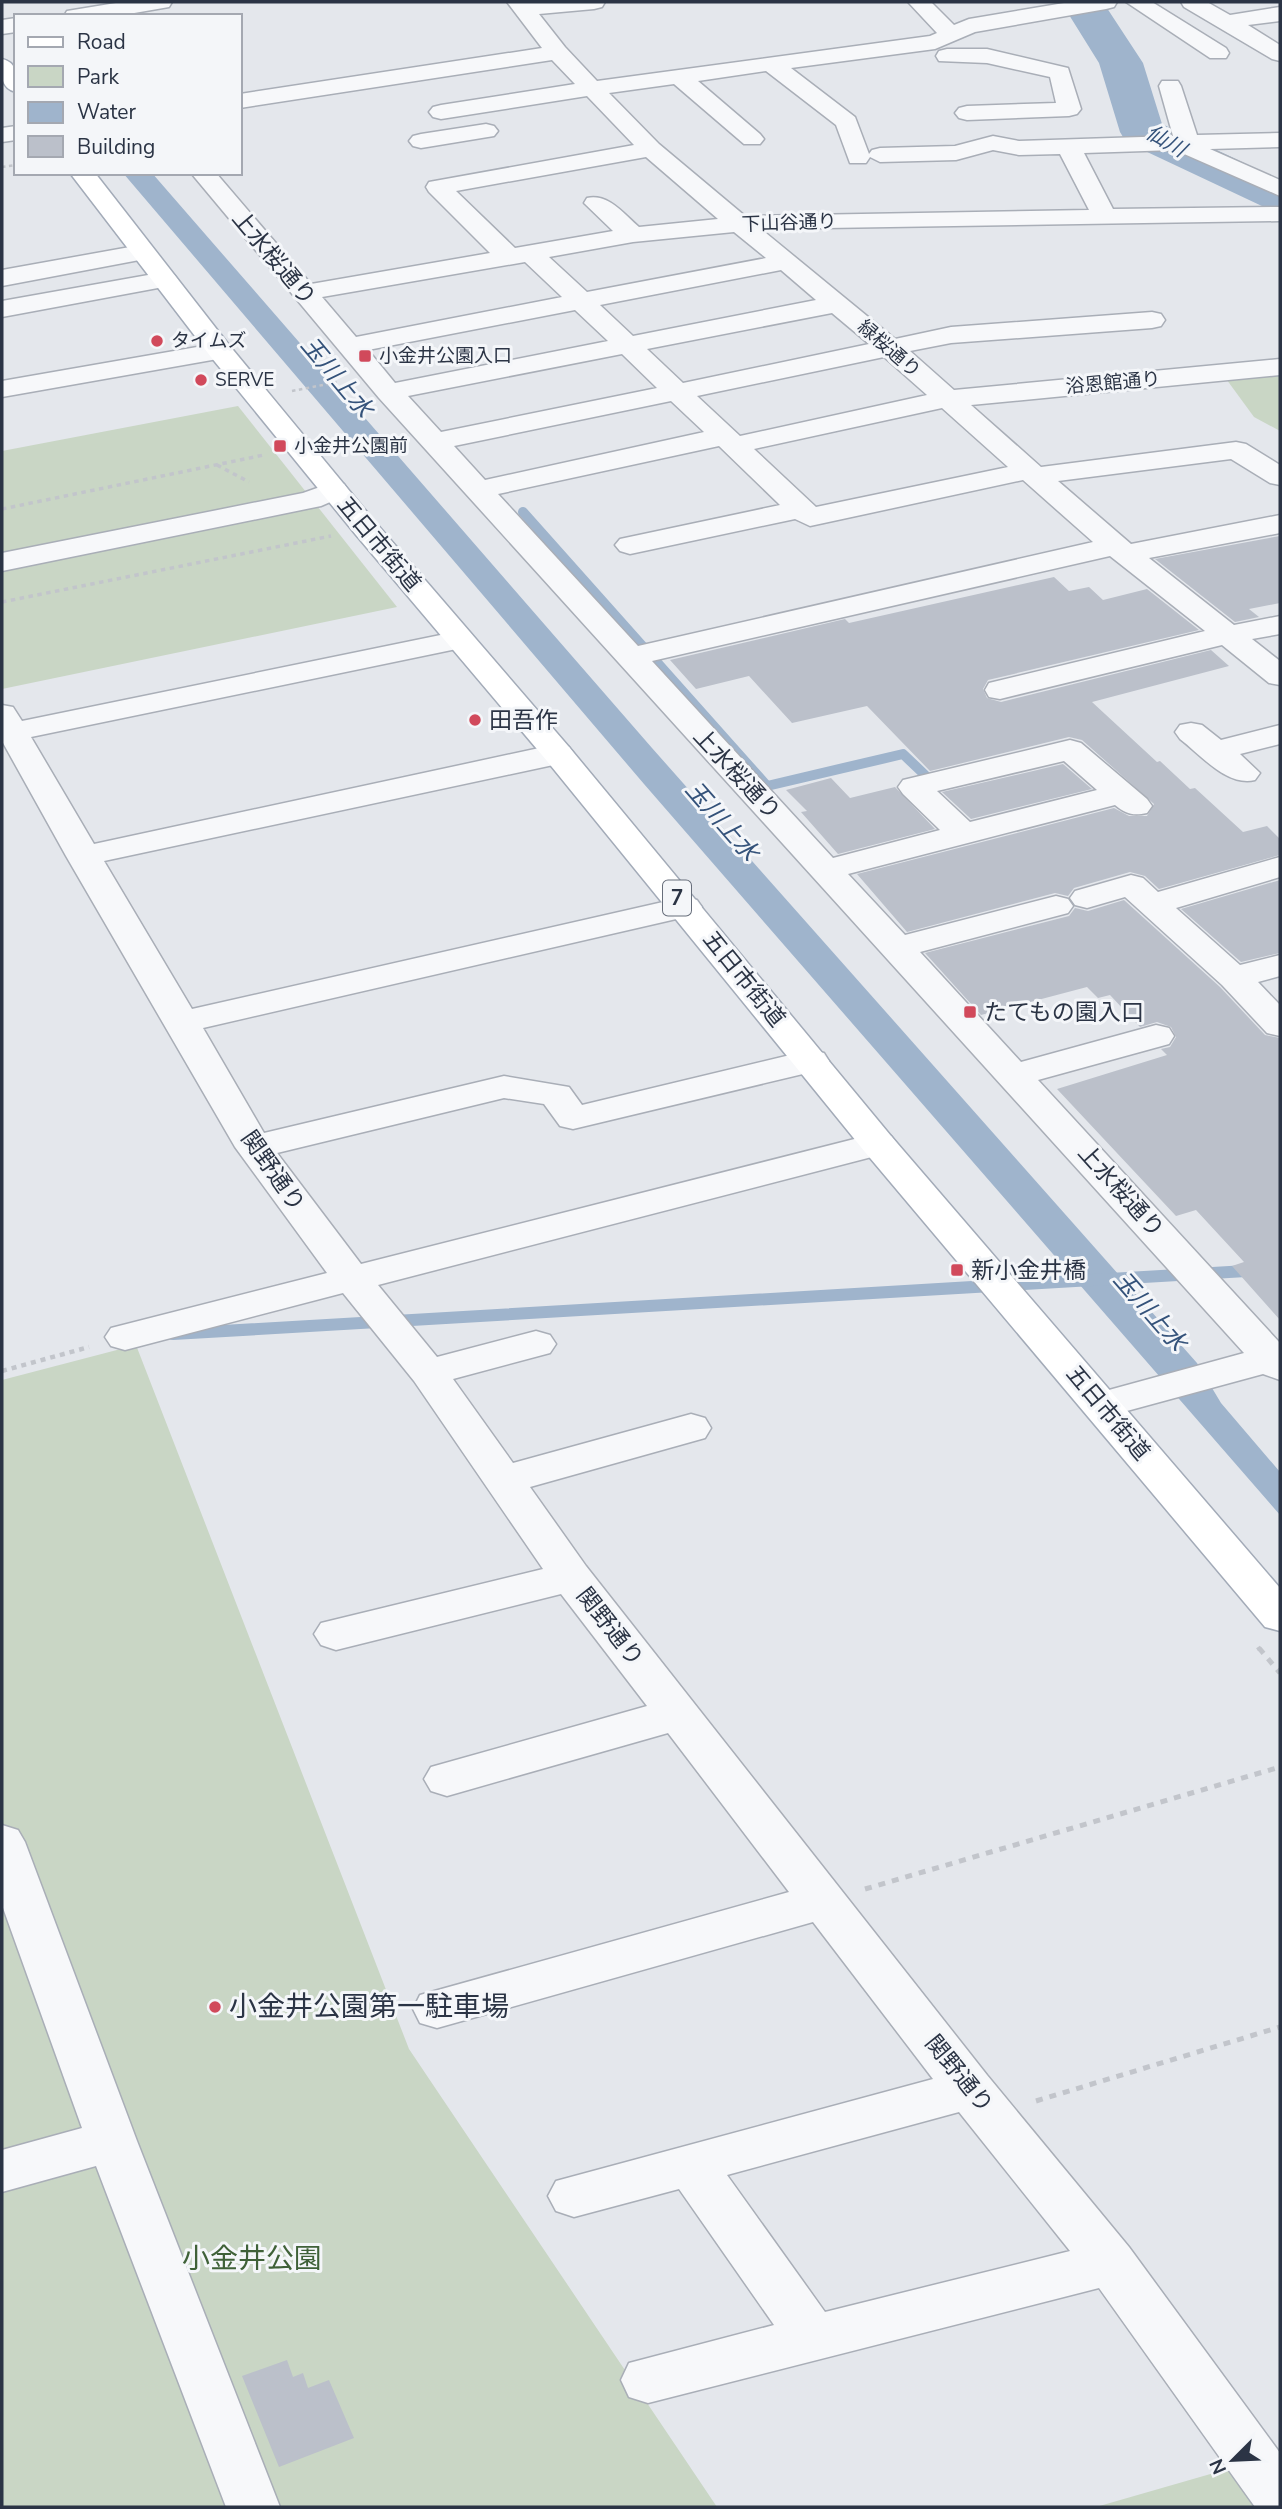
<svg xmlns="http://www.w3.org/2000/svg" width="1282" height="2509" viewBox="0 0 1282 2509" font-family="'Nunito Sans','Noto Sans JP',sans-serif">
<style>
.green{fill:#c9d6c5}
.water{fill:#9fb4cc}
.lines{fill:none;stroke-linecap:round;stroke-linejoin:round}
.stream-far1{stroke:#9fb4cc;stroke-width:10}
.stream{stroke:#9fb4cc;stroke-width:12}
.river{fill:#9fb4cc;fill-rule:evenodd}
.building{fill:#bbc0ca}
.minor-casing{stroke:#a9aeb7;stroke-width:3}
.major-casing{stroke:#a3abb8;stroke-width:3}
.path-far3{stroke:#c2c5cb;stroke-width:2.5;stroke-dasharray:3.5 3.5;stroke-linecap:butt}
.path-far2{stroke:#c2c5cb;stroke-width:3.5;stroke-dasharray:4.5 4.5;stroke-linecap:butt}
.path-far1{stroke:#c2c5cb;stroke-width:4.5;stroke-dasharray:5 5;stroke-linecap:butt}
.path{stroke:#c2c5cb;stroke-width:5;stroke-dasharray:7 7;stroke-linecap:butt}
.minor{fill:#f7f8fa;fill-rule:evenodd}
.major{fill:#fff;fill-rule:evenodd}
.poi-dot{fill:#d1495b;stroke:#f4f6f9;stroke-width:2.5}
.labels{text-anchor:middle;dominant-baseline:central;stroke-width:6;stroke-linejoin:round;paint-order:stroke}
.far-street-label{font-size:19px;fill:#2b3445;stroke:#f4f6f9}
.far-poi-label{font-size:19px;fill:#2b3445;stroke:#f4f6f9;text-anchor:start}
.far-water-label{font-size:21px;font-style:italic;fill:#34527a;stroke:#f4f6f9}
.shield{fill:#f4f6f9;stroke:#676e7b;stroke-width:2}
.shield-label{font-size:21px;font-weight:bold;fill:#2b3445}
.street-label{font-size:23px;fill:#2b3445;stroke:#f4f6f9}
.poi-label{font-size:23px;fill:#2b3445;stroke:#f4f6f9;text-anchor:start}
.water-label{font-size:24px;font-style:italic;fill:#34527a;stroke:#f4f6f9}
.near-poi-label{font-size:28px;fill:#2b3445;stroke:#f4f6f9;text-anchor:start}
.near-park-label{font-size:28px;fill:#3f6138;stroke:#f4f6f9}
</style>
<rect width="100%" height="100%" fill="#e4e7ec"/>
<g class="green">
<polygon points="1280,370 1280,431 1254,417 1224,376"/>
<polygon points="238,406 397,607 2,689 2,451"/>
<polygon points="136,1345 409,2049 717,2507 2,2507 2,1380"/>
<polygon points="1280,2454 1280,2507 1096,2507"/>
</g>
<polygon class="water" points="123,173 152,173 652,748 1197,1363 1221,1403 1280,1472 1280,1515 644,784"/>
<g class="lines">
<polyline class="stream-far1" points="523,512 767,786 903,754 925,775"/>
<polyline class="stream" points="173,1334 1280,1269"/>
<polygon class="river" points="1061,2 1103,2 1143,63 1162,124 1280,180 1280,211 1264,207 1126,142 1120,132 1099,63"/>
</g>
<g class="building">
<polygon points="1280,536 1280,603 1249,609 1259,617 1235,622 1155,559"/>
<polygon points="1054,577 1069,591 1089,587 1103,600 1147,589 1199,630 988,680 983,689 987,698 1001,702 1211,650 1229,666 1092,702 1157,762 1160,761 1190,789 1195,788 1243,832 1267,826 1280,839 1280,855 1159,889 1145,876 1130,872 1074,888 1068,896 1055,893 907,932 857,874 1114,808 1129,816 1147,816 1154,804 1082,740 1069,737 930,771 867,706 792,723 749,676 696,689 670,660 845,619 849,623"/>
<polygon points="1063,764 1092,789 971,819 942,792"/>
<polygon points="831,778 850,798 895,787 935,829 838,854 801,812 807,811 786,790"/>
<polygon points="1280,880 1280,953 1241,962 1181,909"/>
<polygon points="1124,900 1220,987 1265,1035 1280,1038 1280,1320 1232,1266 1244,1262 1196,1210 1176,1216 1057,1089 1167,1055 1161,1049 1170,1047 1176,1037 1171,1027 1157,1022 1140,1027 1110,995 1098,998 1087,987 981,1015 925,953 1069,916 1075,908 1088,911"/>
<polygon points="287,2360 293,2377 303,2373 308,2388 329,2380 354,2438 279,2467 242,2376"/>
</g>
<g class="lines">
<defs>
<g id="minor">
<polygon points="122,2 172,2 169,7 117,16 64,16 67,11"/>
<path d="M 507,2 L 605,2 L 602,7 L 594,9 L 539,14 L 565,47 L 597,81 L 930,36 L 937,33 L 908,2 L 931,2 L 954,25 L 969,19 L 1070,2 L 1117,2 L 1114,7 L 1106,9 L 975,32 L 935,49 L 791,68 L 855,117 L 869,154 L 872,150 L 880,148 L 955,146 L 993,136 L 1019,141 L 1173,136 L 1159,86 L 1162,81 L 1178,81 L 1181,86 L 1197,135 L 1280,133 L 1280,147 L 1210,149 L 1280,180 L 1280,196 L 1175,150 L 1084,153 L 1113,209 L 1280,207 L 1280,221 L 761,229 L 895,339 L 951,327 L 1152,312 L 1161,314 L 1165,320 L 1161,326 L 1152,328 L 951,343 L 910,351 L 954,390 L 1280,359 L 1280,375 L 971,405 L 1041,467 L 1236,442 L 1246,444 L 1280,465 L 1280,485 L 1270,483 L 1231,459 L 1058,481 L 1131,544 L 1280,515 L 1280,533 L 1149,558 L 1234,625 L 1280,616 L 1280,634 L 1252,639 L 1280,661 L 1280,685 L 1269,683 L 1222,645 L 1000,699 L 989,697 L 985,690 L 989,683 L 1205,631 L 1110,556 L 652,661 L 833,858 L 940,830 L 903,794 L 898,787 L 903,780 L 1070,740 L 1081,743 L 1147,799 L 1152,806 L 1147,813 C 1133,816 1126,814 1115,805 L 848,874 L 905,935 L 1056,896 L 1068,899 L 1073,906 L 1068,913 L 920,952 L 1021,1062 L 1156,1025 L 1169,1028 L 1174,1036 L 1169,1044 L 1038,1080 L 1280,1343 L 1280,1380 L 1263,1374 L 1101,1418 L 1087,1414 L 1081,1405 L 1087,1396 L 1244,1353 L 379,398 L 191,173 L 216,173 L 311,284 L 490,253 L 429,192 L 426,187 L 429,182 L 634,145 L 587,96 L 441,119 L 433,117 L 429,112 L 433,107 L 441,105 L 575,84 L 552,60 L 240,108 L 240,94 L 542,48 ZM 766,71 L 836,125 L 850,163 L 866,163 L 870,157 L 880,162 L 956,160 L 993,150 L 1019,155 L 1060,154 L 1089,210 L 745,216 L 659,144 L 609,93 L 674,84 L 744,144 L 760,144 L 764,139 L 760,134 L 698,81 ZM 646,157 L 718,219 L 639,227 C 624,214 608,193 587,198 L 584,203 L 613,231 L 515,248 L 456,191 ZM 734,232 L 766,258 L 587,292 L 549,257 L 633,242 ZM 525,262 L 562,297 L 356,337 L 322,297 ZM 781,270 L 816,300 L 633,336 L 600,305 ZM 575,310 L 608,341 L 395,383 L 368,350 ZM 832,313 L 869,344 L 683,383 L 647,349 ZM 622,354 L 657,388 L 441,432 L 408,396 ZM 884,357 L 927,395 L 740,436 L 697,396 ZM 671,401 L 704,432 L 485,480 L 454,446 ZM 942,408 L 1008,467 L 816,507 L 754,449 ZM 719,446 L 780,505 L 620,539 L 615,545 L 620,551 L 630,554 L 795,519 L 810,526 L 1023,480 L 1093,542 L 638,646 L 498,494 ZM 1064,761 L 1097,790 L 970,822 L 937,791 Z"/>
<polygon points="1126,2 1152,2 1226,48 1229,53 1226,58 1210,58"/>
<polygon points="1181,2 1207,2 1230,15 1280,7 1280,21 1248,25 1280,45 1280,61 1272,59 1184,7"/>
<polygon points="16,18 16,32 2,34 2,20"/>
<polygon points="947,49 987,49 1068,68 1081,109 1077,114 1069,116 967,120 959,118 955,113 959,108 967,106 1056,103 1050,77 987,63 939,61 936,56 939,51"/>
<polygon points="486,124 494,126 498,131 494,136 421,148 413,146 409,141 413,136 421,134"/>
<polygon points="16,126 16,140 2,142 2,128"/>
<polygon points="141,245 150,248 154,253 150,258 2,286 2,270"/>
<polygon points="165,272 174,275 178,280 174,285 2,317 2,301"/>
<polygon points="220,343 229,345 233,351 229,357 2,397 2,381"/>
<polygon points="334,482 344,484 348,490 344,496 321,506 2,571 2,553 303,493"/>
<path d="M 460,631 L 471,634 L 475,640 L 471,646 L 31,737 L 94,844 L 558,744 L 569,747 L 574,754 L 569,761 L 558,764 L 104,861 L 192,1009 L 685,897 L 697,900 L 702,907 L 697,914 L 685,917 L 203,1028 L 264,1133 L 504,1076 L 569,1087 L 582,1105 L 811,1050 L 824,1053 L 829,1061 L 824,1069 L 573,1129 L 560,1126 L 544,1104 L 504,1098 L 277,1153 L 361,1264 L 878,1133 L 891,1136 L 897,1144 L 891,1152 L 378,1285 L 437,1357 L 536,1331 L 550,1335 L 556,1344 L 550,1353 L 453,1379 L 513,1463 L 691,1414 L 705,1418 L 711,1428 L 705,1438 L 530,1487 L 586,1566 L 987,2075 L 1129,2247 L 1280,2453 L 1280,2507 L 1255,2507 L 1099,2288 L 648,2403 L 629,2397 L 621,2380 L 629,2363 L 774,2325 L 679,2189 L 574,2217 L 556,2211 L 548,2196 L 556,2181 L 933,2079 L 813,1922 L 437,2028 L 420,2023 L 413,2009 L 420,1995 L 789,1892 L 668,1733 L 447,1796 L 431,1791 L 424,1779 L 431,1767 L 647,1706 L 561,1594 L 336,1650 L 321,1645 L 314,1634 L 321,1623 L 543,1569 L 414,1381 L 343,1293 L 125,1350 L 111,1346 L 105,1337 L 111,1328 L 327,1273 L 235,1147 L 66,856 L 2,741 L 2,705 L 13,707 L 22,721 ZM 959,2112 L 1070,2251 L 825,2312 L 727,2175 Z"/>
<path d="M 1191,723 L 1202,725 L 1221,740 L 1280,725 L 1280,744 L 1240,754 L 1260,773 L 1255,780 C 1227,787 1201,755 1180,739 L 1175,732 L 1180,725 Z"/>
<polygon points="1280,857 1280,877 1176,908 1240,965 1280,955 1280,976 1258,982 1280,1005 1280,1036 1267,1033 1222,985 1125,897 1087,908 1075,905 1070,898 1075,891 1131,875 1143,878 1158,892"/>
<polygon points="2,1825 18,1830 25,1842 137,2141 280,2507 226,2507 96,2166 2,2192 2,2150 82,2128 2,1905"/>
</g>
<g id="major">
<path d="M 2,59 C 19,63 16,77 16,92 C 0,88 1,73 2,59 Z"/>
<polygon points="70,173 95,173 229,345 376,523 569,747 891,1136 1280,1588 1280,1631 1265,1627 865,1152 547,761 356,535 211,357"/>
</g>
</defs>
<use href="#minor" class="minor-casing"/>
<use href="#major" class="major-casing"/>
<g class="path-far3">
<polyline points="2,167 16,165"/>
<polyline points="292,391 338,382"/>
</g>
<g class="path-far2">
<polyline points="217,465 249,482"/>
<polyline points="2,509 264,455"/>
<polyline points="2,602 331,536"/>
</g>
<g class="path-far1">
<polyline points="2,1371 89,1347"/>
<polyline points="1258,1647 1260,1650"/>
</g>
<g class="path">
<polyline points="1259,1648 1280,1673"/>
<polyline points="865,1889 1280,1767"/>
<polyline points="1036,2101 1280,2027"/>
</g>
<use href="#minor" class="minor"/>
<use href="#major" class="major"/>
</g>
<g class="poi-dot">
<circle cx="157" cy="341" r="7"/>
<rect x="358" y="349" width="14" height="14" rx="3.5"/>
<circle cx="201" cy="380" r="7"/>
<rect x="273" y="439" width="14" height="14" rx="3.5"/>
<circle cx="475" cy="720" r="7"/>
<rect x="963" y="1005" width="14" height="14" rx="3.5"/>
<rect x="950" y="1263" width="14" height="14" rx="3.5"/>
<circle cx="215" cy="2007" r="7"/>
</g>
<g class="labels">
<g class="far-street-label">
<text transform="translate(789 223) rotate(-2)">下山谷通り</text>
<text transform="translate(889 349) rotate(41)">緑桜通り</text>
<text transform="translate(1113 383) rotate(-5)">浴恩館通り</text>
</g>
<g class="far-poi-label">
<text x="171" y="341">タイムズ</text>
<text x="379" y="356">小金井公園入口</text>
<text x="215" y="380">SERVE</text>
<text x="294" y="446">小金井公園前</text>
</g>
<g class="far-water-label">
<text transform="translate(1166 141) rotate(30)">仙川</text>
</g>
<rect class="shield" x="663" y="880.5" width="28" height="35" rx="5"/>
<g class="shield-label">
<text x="677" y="898">7</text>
</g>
<g class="street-label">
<text transform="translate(274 258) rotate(50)">上水桜通り</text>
<text transform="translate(379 544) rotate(50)">五日市街道</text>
<text transform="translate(737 774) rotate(47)">上水桜通り</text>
<text transform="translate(744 979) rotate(51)">五日市街道</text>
<text transform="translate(273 1171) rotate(55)">関野通り</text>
<text transform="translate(1121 1191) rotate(48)">上水桜通り</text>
<text transform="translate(1108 1413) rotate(50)">五日市街道</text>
<text transform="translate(610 1627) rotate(52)">関野通り</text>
<text transform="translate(959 2074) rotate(51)">関野通り</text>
</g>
<g class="poi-label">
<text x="489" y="720">田吾作</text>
<text x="984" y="1012">たてもの園入口</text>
<text x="971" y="1270">新小金井橋</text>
</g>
<g class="water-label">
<text transform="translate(337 377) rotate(50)">玉川上水</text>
<text transform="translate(722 821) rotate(49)">玉川上水</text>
<text transform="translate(1150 1311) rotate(49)">玉川上水</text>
</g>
<g class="near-poi-label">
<text x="229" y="2007">小金井公園第一駐車場</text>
</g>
<g class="near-park-label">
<text x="252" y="2259">小金井公園</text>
</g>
</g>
<rect width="1282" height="2509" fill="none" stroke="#2b3445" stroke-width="7"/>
<rect x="14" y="14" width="228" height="161" fill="#f4f6f9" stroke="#a4a8b1" stroke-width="2"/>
<rect x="28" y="37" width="35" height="10" fill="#ffffff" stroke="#a4a8b1" stroke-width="2"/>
<text x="77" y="49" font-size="21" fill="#2b3445">Road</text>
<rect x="28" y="66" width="35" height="21" fill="#c9d6c5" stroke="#a4a8b1" stroke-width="2"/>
<text x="77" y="84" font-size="21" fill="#2b3445">Park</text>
<rect x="28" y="102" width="35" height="21" fill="#9fb4cc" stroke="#a4a8b1" stroke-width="2"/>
<text x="77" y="119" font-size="21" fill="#2b3445">Water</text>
<rect x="28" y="136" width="35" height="21" fill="#bbc0ca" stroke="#a4a8b1" stroke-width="2"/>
<text x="77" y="154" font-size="21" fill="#2b3445">Building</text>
<g transform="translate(1233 2460) rotate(246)" stroke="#f4f6f9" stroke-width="5" paint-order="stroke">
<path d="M0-5L12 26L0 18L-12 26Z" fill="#2b3445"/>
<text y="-10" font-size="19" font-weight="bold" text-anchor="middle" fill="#2b3445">N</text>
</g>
</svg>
